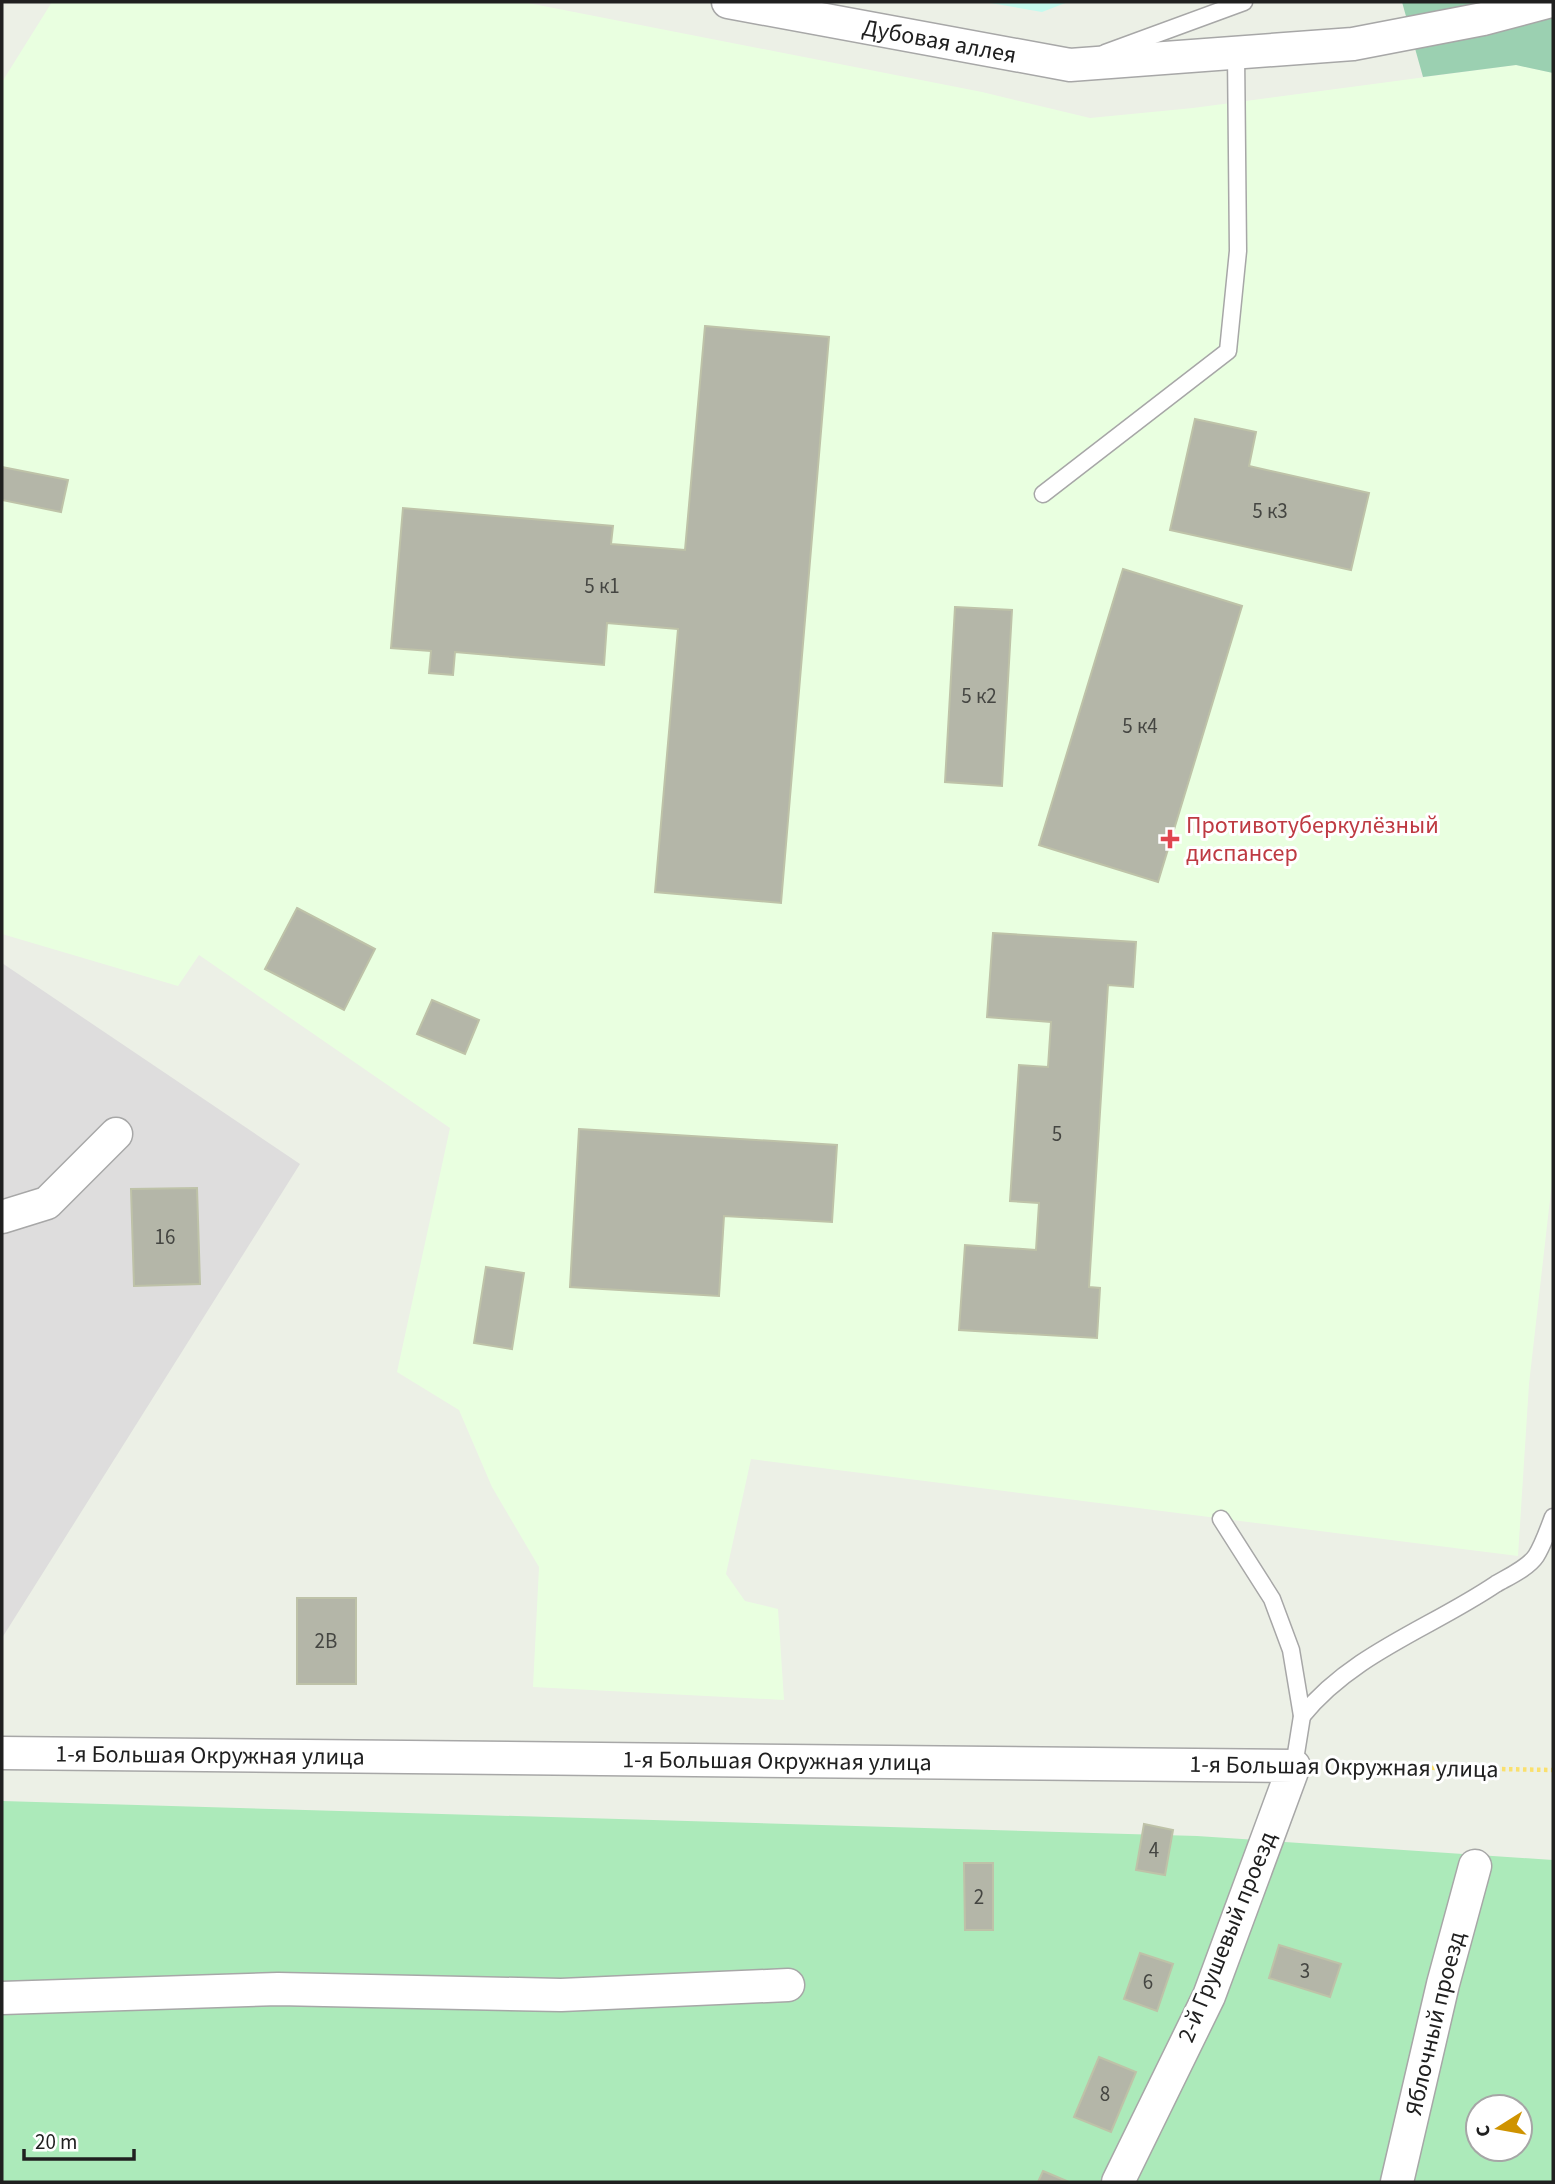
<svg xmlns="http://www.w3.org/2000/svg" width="1555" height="2184" viewBox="0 0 1555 2184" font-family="'Source Sans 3',sans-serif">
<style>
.residential{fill:#dedddd}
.education{fill:#e9ffe0;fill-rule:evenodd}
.grass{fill:#aceaba;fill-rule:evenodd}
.forest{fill:#9bd0b1}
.park{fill:#c4faee}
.building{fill:#b4b6a8;stroke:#bec2a8;stroke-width:2}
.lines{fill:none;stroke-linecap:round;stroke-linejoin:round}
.lane-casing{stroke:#a7a7a7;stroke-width:19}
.street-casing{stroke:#a7a7a7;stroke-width:35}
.path{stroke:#fae06d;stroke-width:4.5;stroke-dasharray:3.5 3.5;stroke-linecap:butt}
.lane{stroke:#fff;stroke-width:16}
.street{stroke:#fff;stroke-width:32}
.health-dot{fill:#e0444e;stroke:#fff;stroke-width:2.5}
.labels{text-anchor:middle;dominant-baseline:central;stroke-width:6;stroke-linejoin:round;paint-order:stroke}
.number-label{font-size:21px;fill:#454642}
.street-label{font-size:24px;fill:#202020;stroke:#fff}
.health-label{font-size:24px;fill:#be3a42;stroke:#fff;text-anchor:start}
</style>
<rect width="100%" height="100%" fill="#ecf0e6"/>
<polygon class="residential" points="2,963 300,1164 2,1638"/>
<path class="education" d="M 52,2 L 523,2 L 982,92 L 1090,118 L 1193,108 L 1516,65 L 1553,73 L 1553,1173 L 1529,1384 L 1518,1556 L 751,1459 L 726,1574 L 745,1601 L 778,1609 L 784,1700 L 533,1687 L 539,1567 L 492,1487 L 459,1410 L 397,1372 L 450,1128 L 199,955 L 178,986 L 2,934 L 2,500 L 61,512 L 67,481 L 2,467 L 2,82 ZM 705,326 L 829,337 L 781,903 L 655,892 L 678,629 L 607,623 L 603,665 L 455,652 L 453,675 L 430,672 L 431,651 L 391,648 L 611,544 L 685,550 ZM 1195,419 L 1256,432 L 1249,466 L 1368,493 L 1351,570 L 1171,530 ZM 955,607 L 1012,610 L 1002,786 L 945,782 ZM 297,908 L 375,948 L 344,1010 L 265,969 ZM 993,933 L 1136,942 L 1108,985 L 1089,1287 L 1100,1288 L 1097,1338 L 959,1330 L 965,1245 L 1036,1250 L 1039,1203 L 1010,1201 L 1019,1065 L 1048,1067 L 1051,1022 L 987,1017 ZM 432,1000 L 479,1020 L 464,1054 L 417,1034 ZM 579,1129 L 837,1145 L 832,1222 L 724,1216 L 719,1296 L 570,1287 ZM 524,1273 L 512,1349 L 474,1343 Z"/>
<path class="grass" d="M 2,1801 L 1197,1836 L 1553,1860 L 1553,2182 L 2,2182 ZM 1478,2107 L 1520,2107 L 1520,2149 L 1478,2149 Z"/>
<polygon class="forest" points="1402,2 1553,2 1553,73 1516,65 1423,77"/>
<polygon class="park" points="985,2 1068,2 1042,12"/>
<g class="building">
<polygon points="705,326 829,337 781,903 655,892 678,629 607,623 604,665 455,652 453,675 429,673 431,651 391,648 403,508 613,526 611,544 685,550"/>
<polygon points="1195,419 1256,432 1249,466 1369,493 1351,570 1170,530"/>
<polygon points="2,467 68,480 61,512 2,500"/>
<polygon points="1123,569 1242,606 1158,882 1039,845"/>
<polygon points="955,607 1012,610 1002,786 945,782"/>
<polygon points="297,908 375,949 344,1010 265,969"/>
<polygon points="993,933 1136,942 1133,987 1108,985 1089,1287 1100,1288 1097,1338 959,1330 965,1245 1036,1250 1039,1203 1010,1201 1019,1065 1048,1067 1051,1022 987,1017"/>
<polygon points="432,1000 479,1020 465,1054 417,1034"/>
<polygon points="579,1129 837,1145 832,1222 724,1216 719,1296 570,1287"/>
<polygon points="197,1188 200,1284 134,1286 131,1189"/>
<polygon points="486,1267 524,1273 512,1349 474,1343"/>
<rect x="297" y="1598" width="59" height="86"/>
<polygon points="1144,1824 1173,1830 1165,1875 1136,1870"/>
<polygon points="964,1863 993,1863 993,1930 965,1930"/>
<polygon points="1279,1945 1341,1964 1330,1997 1269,1978"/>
<polygon points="1140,1953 1173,1964 1157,2011 1124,1999"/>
<polygon points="1099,2057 1136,2072 1111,2132 1074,2117"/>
<polygon points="1043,2171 1069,2182 1038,2182"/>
</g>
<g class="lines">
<defs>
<g id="lane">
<polyline points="1105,53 1244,2"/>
<polyline points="1043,494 1228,351 1238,251 1236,53"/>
<polyline points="1221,1519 1272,1599 1291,1650 1302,1716 1294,1766"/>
<path d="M 1302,1716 C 1353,1653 1431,1628 1496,1584 C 1508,1577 1528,1568 1536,1556 C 1543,1545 1548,1530 1553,1517"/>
</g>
<g id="street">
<path id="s1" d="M 728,2 L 1070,65 L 1353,44 L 1483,19 L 1547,2"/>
<polyline points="2,1217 47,1203 116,1134"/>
<path id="s2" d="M 2,1753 L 1294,1766 L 1209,1996 L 1118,2182"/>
<polyline points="2,1998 278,1989 561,1995 788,1985"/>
<path id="s3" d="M 1397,2182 L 1443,1984 L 1475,1866"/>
</g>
</defs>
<use href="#lane" class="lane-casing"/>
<use href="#street" class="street-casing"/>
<polyline class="path" points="1327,1766 1553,1770"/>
<use href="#lane" class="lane"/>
<use href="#street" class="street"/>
</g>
<path class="health-dot" d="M1166.5 828.5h7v7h7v7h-7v7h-7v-7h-7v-7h7z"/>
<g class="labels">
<g class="number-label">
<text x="1270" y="511">5 к3</text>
<text x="602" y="586">5 к1</text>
<text x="979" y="696">5 к2</text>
<text x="1140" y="726">5 к4</text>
<text x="1057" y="1134">5</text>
<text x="165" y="1237">16</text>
<text x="326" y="1641">2В</text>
<text x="1154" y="1850">4</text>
<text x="979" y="1897">2</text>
<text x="1305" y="1971">3</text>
<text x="1148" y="1982">6</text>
<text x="1105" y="2094">8</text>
</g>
<g class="street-label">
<text stroke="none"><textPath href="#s1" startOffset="215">Дубовая аллея</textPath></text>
<text stroke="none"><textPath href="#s2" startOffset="208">1-я Большая Окружная улица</textPath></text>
<text stroke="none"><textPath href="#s2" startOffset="775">1-я Большая Окружная улица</textPath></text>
<text transform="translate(1344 1767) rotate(1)">1-я Большая Окружная улица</text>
<text transform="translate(1227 1937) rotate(-68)">2-й Грушевый проезд</text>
<text stroke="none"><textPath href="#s3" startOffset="163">Яблочный проезд</textPath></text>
</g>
<g class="health-label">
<text x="1186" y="825">Противотуберкулёзный<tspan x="1186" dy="28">диспансер</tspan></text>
</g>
</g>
<rect width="1555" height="2184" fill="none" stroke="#202020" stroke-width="7"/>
<g transform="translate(1499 2128) rotate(259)"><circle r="33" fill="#ffffff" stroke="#a6a6a6" stroke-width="2"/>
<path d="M0-5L12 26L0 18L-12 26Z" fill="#cf9300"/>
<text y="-10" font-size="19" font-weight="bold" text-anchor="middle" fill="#202020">С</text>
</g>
<path d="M24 2149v10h110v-10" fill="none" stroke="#202020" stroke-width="3.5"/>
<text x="35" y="2149" font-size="21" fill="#202020" stroke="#ffffff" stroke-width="5" paint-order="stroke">20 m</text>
</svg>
